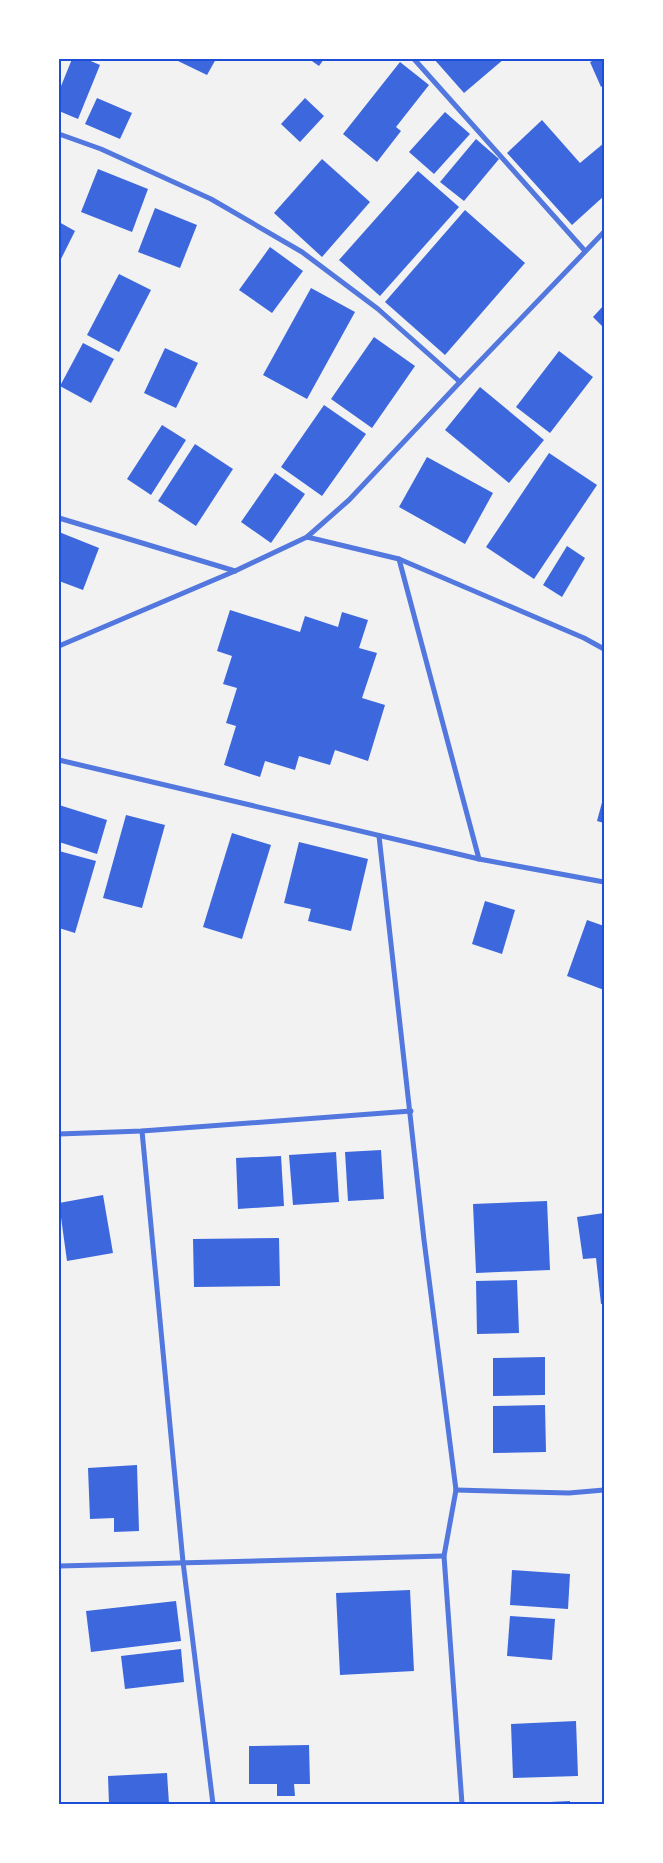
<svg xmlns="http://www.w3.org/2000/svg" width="663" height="1863" viewBox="0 0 663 1863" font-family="Karla,sans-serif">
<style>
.building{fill:#3d67dc}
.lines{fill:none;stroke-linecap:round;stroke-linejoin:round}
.minor{stroke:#5277de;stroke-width:5}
.neatline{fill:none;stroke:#1d4ed8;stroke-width:2}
</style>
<rect width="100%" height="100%" fill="#f2f2f2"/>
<g class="building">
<polygon points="72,59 86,59 100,65 78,119 59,111 59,91"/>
<polygon points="178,59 216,59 207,75 178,61"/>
<polygon points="309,59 324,59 319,66"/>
<polygon points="434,59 504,59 464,93"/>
<polygon points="597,59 604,59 604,85 601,87 590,62"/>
<polygon points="400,62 429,85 396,127 401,131 377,162 343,134"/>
<polygon points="97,98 132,113 120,139 85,124"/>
<polygon points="305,98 324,116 300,142 281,124"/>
<polygon points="445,112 470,134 434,174 409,152"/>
<polygon points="542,120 580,163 604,143 604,196 572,225 507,153"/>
<polygon points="476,139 499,159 464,201 440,182"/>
<polygon points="322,159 370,202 322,257 274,213"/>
<polygon points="98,169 148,189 132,232 81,212"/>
<polygon points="418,171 459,207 380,296 339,260"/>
<polygon points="155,208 197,225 180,268 138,252"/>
<polygon points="465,210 525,263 445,355 385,302"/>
<polygon points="59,222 75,231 59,263"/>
<polygon points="270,247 303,271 272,313 239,290"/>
<polygon points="119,274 151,290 119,352 87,335"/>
<polygon points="311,288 355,312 307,399 263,375"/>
<polygon points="604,305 604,328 593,317"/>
<polygon points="374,337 415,366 372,428 331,399"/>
<polygon points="83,343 114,359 91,403 60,386"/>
<polygon points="165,348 198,363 176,408 144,393"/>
<polygon points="559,351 593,377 550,433 516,407"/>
<polygon points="480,387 544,440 509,483 445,430"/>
<polygon points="324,405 366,434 322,496 281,467"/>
<polygon points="162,425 186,440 151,495 127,479"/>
<polygon points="195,444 233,469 196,526 158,501"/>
<polygon points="549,453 597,485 534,579 486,547"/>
<polygon points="427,457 493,493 465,544 399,507"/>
<polygon points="275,473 305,494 271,543 241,522"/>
<polygon points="59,532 99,548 83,590 59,581"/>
<polygon points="567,546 585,558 562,597 543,585"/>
<polygon points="230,610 300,632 305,616 338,627 342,612 368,620 359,648 377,653 362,698 385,705 368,761 335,750 330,765 299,756 295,770 265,761 260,777 224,765 236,726 226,723 237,688 223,684 232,656 217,651"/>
<polygon points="604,795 604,823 597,821"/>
<polygon points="59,805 107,820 97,854 59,842"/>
<polygon points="126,815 165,825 142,908 103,898"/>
<polygon points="232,833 271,845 242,939 203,927"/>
<polygon points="299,842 368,859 351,931 308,921 311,909 284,903"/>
<polygon points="59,851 96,861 75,933 59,928"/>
<polygon points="485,901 515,910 502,954 472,944"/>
<polygon points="587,920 604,926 604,990 567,976"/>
<polygon points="381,1150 384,1199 348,1201 345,1152"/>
<polygon points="336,1152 339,1202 293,1205 289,1155"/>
<polygon points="281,1156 284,1206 238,1209 236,1158"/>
<polygon points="103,1195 113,1253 67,1261 59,1203"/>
<polygon points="547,1201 550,1270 476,1273 473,1204"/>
<polygon points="604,1213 604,1304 601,1304 596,1258 583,1259 577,1217"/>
<polygon points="279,1238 280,1286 194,1287 193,1239"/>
<polygon points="517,1280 519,1333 477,1334 476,1281"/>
<polygon points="545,1357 545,1395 493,1396 493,1358"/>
<polygon points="545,1405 546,1452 493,1453 493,1406"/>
<polygon points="137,1465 139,1531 114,1532 114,1518 90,1519 88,1468"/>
<polygon points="512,1570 570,1574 568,1609 510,1605"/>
<polygon points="410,1590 414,1671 340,1675 336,1593"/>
<polygon points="176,1601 181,1641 91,1652 86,1611"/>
<polygon points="510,1616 555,1619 552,1660 507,1656"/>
<polygon points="181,1649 184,1682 125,1689 121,1656"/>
<polygon points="576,1721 578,1776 513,1778 511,1724"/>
<polygon points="309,1745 310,1784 294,1784 295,1796 277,1796 277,1784 249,1784 249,1746"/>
<polygon points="167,1773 169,1804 109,1804 108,1776"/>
<polygon points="570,1801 570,1804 530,1804 530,1803"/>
</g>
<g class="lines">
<g class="minor">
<polyline points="414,59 585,251"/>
<polyline points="59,134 101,149 211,199 302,252 378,309 460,382"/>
<polyline points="59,518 235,571"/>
<polyline points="307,537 399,559 584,638 604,649"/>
<polyline points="399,559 479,859"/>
<polyline points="59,646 235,571 307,537 349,500 460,382 604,232"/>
<polyline points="59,760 479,859 604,882"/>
<polyline points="379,836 424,1240 456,1490 444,1556 462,1804"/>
<polyline points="142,1131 183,1562 213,1804"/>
<polyline points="59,1134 142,1131 411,1111"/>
<polyline points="456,1490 569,1493 604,1490"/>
<polyline points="59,1566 444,1556"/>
</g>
</g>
<rect width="663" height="1863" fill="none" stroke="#ffffff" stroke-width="120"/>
<rect x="60" y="60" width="543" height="1743" class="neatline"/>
</svg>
